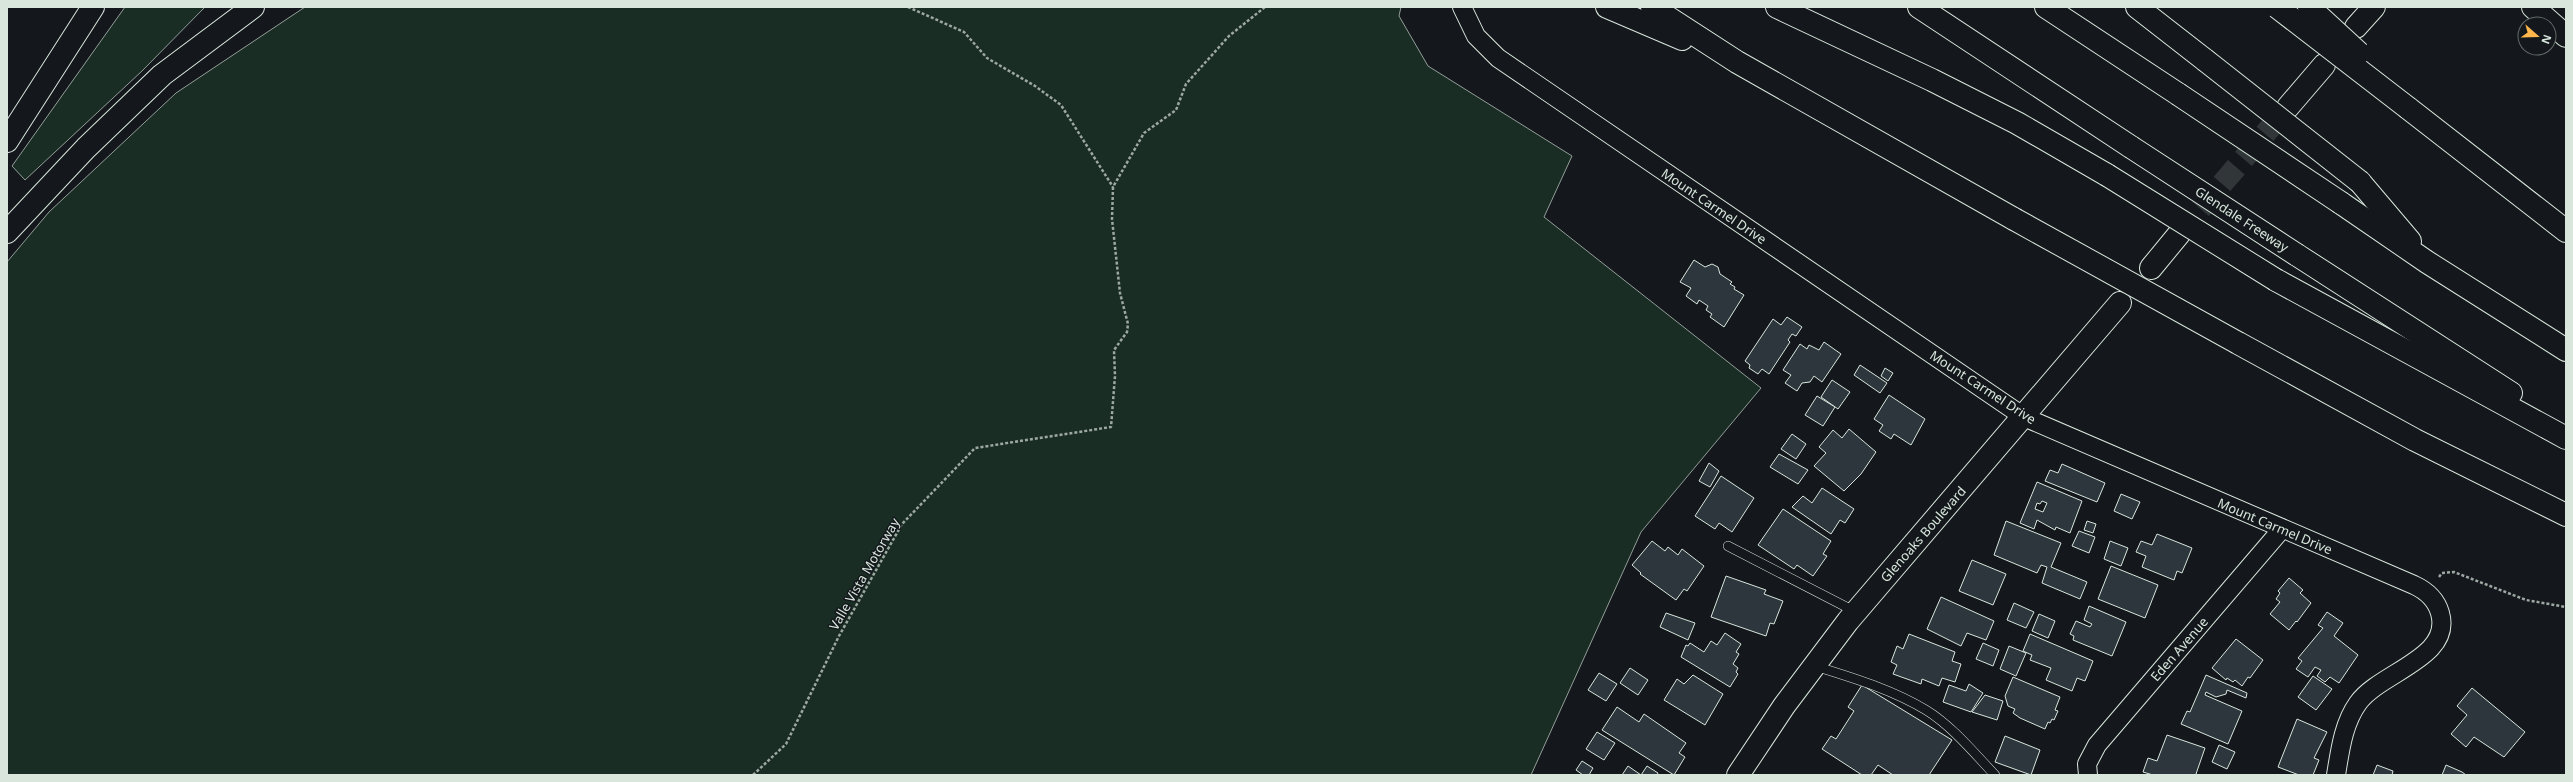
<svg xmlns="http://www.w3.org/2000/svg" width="2573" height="782" viewBox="0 0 2573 782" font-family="'Noto Sans',sans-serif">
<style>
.green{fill:#1a2d24;stroke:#939e99}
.building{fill:#2c363c;stroke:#d8e6dc;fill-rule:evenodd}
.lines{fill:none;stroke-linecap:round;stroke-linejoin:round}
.secondary-tunnel{stroke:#313739;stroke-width:22;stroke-dasharray:22 11;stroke-linecap:butt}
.lane-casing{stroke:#d8e6dc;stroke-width:10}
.street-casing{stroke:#d8e6dc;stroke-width:20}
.secondary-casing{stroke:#d8e6dc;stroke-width:24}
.highway-casing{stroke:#d8e6dc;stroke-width:24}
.path{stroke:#9da8a2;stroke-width:2.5;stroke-dasharray:3 2;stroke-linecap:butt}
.lane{stroke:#14181c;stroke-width:9}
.street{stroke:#14181c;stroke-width:18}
.secondary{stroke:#14181c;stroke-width:22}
.highway{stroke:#14181c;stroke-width:22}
.highway-bridge-casing{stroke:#d8e6dc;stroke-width:24;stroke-linecap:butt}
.highway-bridge{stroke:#14181c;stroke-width:22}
.labels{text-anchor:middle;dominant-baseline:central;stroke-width:3;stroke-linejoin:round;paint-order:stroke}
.street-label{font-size:13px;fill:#d8e6dc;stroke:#14181c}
</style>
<rect width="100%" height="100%" fill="#14181c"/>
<g class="green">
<polygon points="125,7 205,7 142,71 25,180 12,166"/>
<polygon points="305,7 1401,7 1399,16 1428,66 1572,156 1544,217 1761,388 1641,532 1531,775 7,775 7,262 49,212 176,93"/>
</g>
<g class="building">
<polygon points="1694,260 1705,267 1712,264 1718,267 1720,274 1732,282 1730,284 1735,287 1734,289 1744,295 1724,327 1710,317 1712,314 1706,310 1708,306 1699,300 1697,304 1686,296 1691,288 1680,282"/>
<polygon points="1787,317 1802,327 1796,336 1792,334 1788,340 1790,342 1769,374 1762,369 1758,374 1749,368 1750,365 1745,361 1773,319 1781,325"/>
<polygon points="1824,342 1841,354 1822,382 1814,376 1810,382 1802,383 1797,391 1785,383 1791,375 1783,370 1800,344 1807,349 1809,345 1819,350"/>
<polygon points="1860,365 1887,383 1880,393 1854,375"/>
<polygon points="1885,368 1893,373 1888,381 1881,376"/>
<polygon points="1832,380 1850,392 1838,409 1821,397"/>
<polygon points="1889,395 1925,419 1911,445 1894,434 1891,439 1879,431 1883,425 1874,419"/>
<polygon points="1817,396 1835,407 1823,426 1805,415"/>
<polygon points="1849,429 1876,452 1861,474 1844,491 1814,466 1826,453 1819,447 1833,430 1842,438"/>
<polygon points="1792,434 1806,444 1796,459 1781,449"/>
<polygon points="1779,454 1808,470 1798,484 1770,467"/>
<polygon points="1709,463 1719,471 1710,487 1699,481"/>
<polygon points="2062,464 2105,483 2097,502 2045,481 2050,470 2058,473"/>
<polygon points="1721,476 1754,498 1732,532 1719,523 1715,529 1695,516"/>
<path d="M 2037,482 L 2082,501 L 2070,533 L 2056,527 L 2055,530 L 2037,520 L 2034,529 L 2020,523 ZM 2042,501 L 2047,503 L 2043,512 L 2035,509 L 2037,503 L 2040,504 Z"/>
<polygon points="1822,488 1854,509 1845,523 1840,520 1831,534 1792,507 1803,496 1812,503"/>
<polygon points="2121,494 2140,502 2132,519 2114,511"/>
<polygon points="1783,509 1831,541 1823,554 1827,556 1813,576 1797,565 1794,569 1758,545"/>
<polygon points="2006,521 2061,543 2051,567 2087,582 2080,599 2042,583 2047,567 2041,565 2037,573 1994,555"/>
<polygon points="2087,521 2096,524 2093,533 2084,530"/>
<polygon points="2079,531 2095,537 2089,553 2072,546"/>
<polygon points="2157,534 2192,548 2182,573 2177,571 2174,580 2142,567 2146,556 2136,552 2141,541 2152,545"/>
<polygon points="1652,541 1665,551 1668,547 1678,555 1682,549 1704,566 1687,591 1684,589 1676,600 1640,574 1641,573 1632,565"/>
<polygon points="2110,541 2128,548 2121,566 2104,559"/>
<polygon points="1972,560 2006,574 1993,605 1959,591"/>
<polygon points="2111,566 2158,585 2145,618 2098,599"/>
<polygon points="1726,576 1766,590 1764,594 1783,601 1774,624 1770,623 1766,636 1711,617"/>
<polygon points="2289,578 2303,590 2300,593 2311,603 2297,622 2296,621 2289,630 2270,614 2280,602 2276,599 2280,593 2278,591"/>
<polygon points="1941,597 1994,621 1986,640 1967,633 1961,646 1927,629"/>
<polygon points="2014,603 2034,612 2026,628 2007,620"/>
<polygon points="2089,606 2126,622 2112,656 2073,640 2074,636 2070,634 2076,621 2090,627 2092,624 2084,620"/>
<polygon points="2327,612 2343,623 2334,636 2358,655 2339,683 2330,677 2325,682 2317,676 2321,670 2315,667 2308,677 2296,669 2302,661 2298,658 2323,628 2318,625"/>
<polygon points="1666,613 1695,623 1688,640 1660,627"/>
<polygon points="2039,614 2055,621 2048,638 2032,631"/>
<polygon points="1725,633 1741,644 1736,652 1739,654 1733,664 1738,668 1736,672 1738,674 1730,687 1681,657 1686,645 1688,646 1690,643 1704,652 1711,641 1717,645"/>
<polygon points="1909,634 1955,652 1952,661 1961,664 1955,682 1942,678 1939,686 1922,679 1921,684 1893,674 1897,665 1891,662 1897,646 1903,649"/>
<polygon points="2030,634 2093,661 2085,681 2077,678 2072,691 2046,680 2051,668 2030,660 2032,655 2023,651"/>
<polygon points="2236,639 2263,660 2250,678 2248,677 2242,686 2235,680 2233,682 2227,678 2226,680 2212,668"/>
<polygon points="1983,643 1999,650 1993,666 1976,659"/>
<polygon points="2009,646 2026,653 2016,676 2000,669"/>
<polygon points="1630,668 1648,680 1638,695 1620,683"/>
<polygon points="1599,673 1617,684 1606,701 1588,690"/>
<polygon points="1693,675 1723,694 1705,725 1664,700 1677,679 1684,684"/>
<polygon points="2206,675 2247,693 2246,698 2227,690 2226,694 2216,697 2206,692 2205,695 2242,711 2228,744 2181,724 2187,711 2190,712"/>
<polygon points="2313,676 2332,689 2316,710 2298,697"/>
<polygon points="2013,677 2060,697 2055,710 2058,711 2054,720 2052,719 2050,723 2048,722 2045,729 2020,718 2013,713 2015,709 2008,706 2005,696"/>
<polygon points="1969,684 1983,693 1971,712 1943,702 1949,685 1966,691"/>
<polygon points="1862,685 1952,740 1929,775 1893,775 1878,765 1871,775 1862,775 1822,749 1831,736 1836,739 1854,711 1848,707"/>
<polygon points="2472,688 2525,732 2504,757 2474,737 2466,747 2451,734 2467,715 2457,706"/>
<polygon points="1985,695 2003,701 1997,720 1972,712"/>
<polygon points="1617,707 1639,722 1644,714 1686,743 1679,753 1685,757 1674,775 1602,730"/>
<polygon points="2297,719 2327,732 2314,758 2319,760 2313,775 2299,775 2278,767"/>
<polygon points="1597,732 1615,743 1604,760 1586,749"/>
<polygon points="2167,735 2205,748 2196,774 2199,775 2153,775 2143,772 2148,758 2157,761"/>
<polygon points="2005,736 2040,750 2031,775 1995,762"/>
<polygon points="2219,745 2235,752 2227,769 2212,762"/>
<polygon points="1582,761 1593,768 1589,775 1583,775 1576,770"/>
<polygon points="2377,765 2393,771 2392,775 2373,775"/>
<polygon points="2446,765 2462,772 2466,775 2442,775"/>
<polygon points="1628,766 1641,775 1647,766 1658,773 1657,775 1622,775"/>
</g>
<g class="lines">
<polyline class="secondary-tunnel" points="2179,234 2288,107"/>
<defs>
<g id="lane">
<polyline points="1728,546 1856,612"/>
<path d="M 1815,666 C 1853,678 1891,689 1926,710 C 1952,726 1974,753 1995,775"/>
</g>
<g id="street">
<path d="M 1462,7 L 1476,36 L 1498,58 L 2024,417 L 2414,585 C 2427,591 2436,599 2440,613 C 2453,658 2380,672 2358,703 C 2343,724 2340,751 2336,775"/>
<polyline points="2088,775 2087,764 2097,745 2282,529"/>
</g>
<g id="secondary">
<polyline points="2533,7 2566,36"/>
<polyline points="2356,27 2374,7"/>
<polyline points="2288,107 2324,65"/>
<polyline points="2151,268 2179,234"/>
<polyline points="1738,775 1784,706 1848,621 2120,303"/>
</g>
<g id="highway">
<polyline points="1607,7 1682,39"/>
<polyline points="1652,7 1737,62 2014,219"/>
<polyline points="1777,7 1932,80 2017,123 2107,175"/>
<polyline points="1919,7 2131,147"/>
<polyline points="2046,7 2178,94"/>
<polyline points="2137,7 2205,60"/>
<polyline points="2408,108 2566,231"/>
<polyline points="7,141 93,7"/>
<polyline points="2360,182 2410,241"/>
<polyline points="2341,203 2427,262 2566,350"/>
<polyline points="7,232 86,148 162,75 253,7"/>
<polyline points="2297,255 2511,393"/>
<polyline points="2276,280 2566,438"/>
<polyline points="2238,343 2415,440 2566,515"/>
</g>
</defs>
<use href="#lane" class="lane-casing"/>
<use href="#street" class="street-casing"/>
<use href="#secondary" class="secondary-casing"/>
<use href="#highway" class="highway-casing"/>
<g class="path">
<polyline points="908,7 964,32 987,58 1035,86 1061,105 1113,187"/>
<polyline points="2439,577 2442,573 2454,572 2526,600 2566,607"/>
<polyline points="753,775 786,744 839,636 902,524 975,448 1111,427 1115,376 1114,350 1127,332 1128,324 1120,293 1112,219 1113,187 1144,133 1176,110 1186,84 1229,36 1265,7"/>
</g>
<use href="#lane" class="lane"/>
<use href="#street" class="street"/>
<use href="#secondary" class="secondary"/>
<use href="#highway" class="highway"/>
<defs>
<g id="highway-bridge">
<polyline points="2277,7 2408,108"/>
<polyline points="2309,7 2359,53"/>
<polyline points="2205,60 2360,182"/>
<polyline points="2178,94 2341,203"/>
<polyline points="2131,147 2297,255"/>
<polyline points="2107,175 2276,280"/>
<polyline points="2014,219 2238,343"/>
</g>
</defs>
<use href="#highway-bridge" class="highway-bridge-casing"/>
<use href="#highway-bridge" class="highway-bridge"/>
</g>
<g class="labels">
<g class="street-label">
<text transform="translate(1714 206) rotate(34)">Mount Carmel Drive</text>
<text transform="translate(2242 219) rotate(33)">Glendale Freeway</text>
<text transform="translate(1983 387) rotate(33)">Mount Carmel Drive</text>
<text transform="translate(2275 526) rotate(23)">Mount Carmel Drive</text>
<text transform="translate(1923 534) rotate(-49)">Glenoaks Boulevard</text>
<text transform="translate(864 574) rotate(-60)">Valle Vista Motorway</text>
<text transform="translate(2179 649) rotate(-49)">Eden Avenue</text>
</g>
</g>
<rect width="2573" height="782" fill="none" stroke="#d8e6dc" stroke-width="16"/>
<g transform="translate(2537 36) rotate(110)"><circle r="19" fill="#14181c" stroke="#626a69"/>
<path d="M0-3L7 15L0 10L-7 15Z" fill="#ffb74d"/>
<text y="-6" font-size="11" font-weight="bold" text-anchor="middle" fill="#d8e6dc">N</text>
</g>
</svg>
